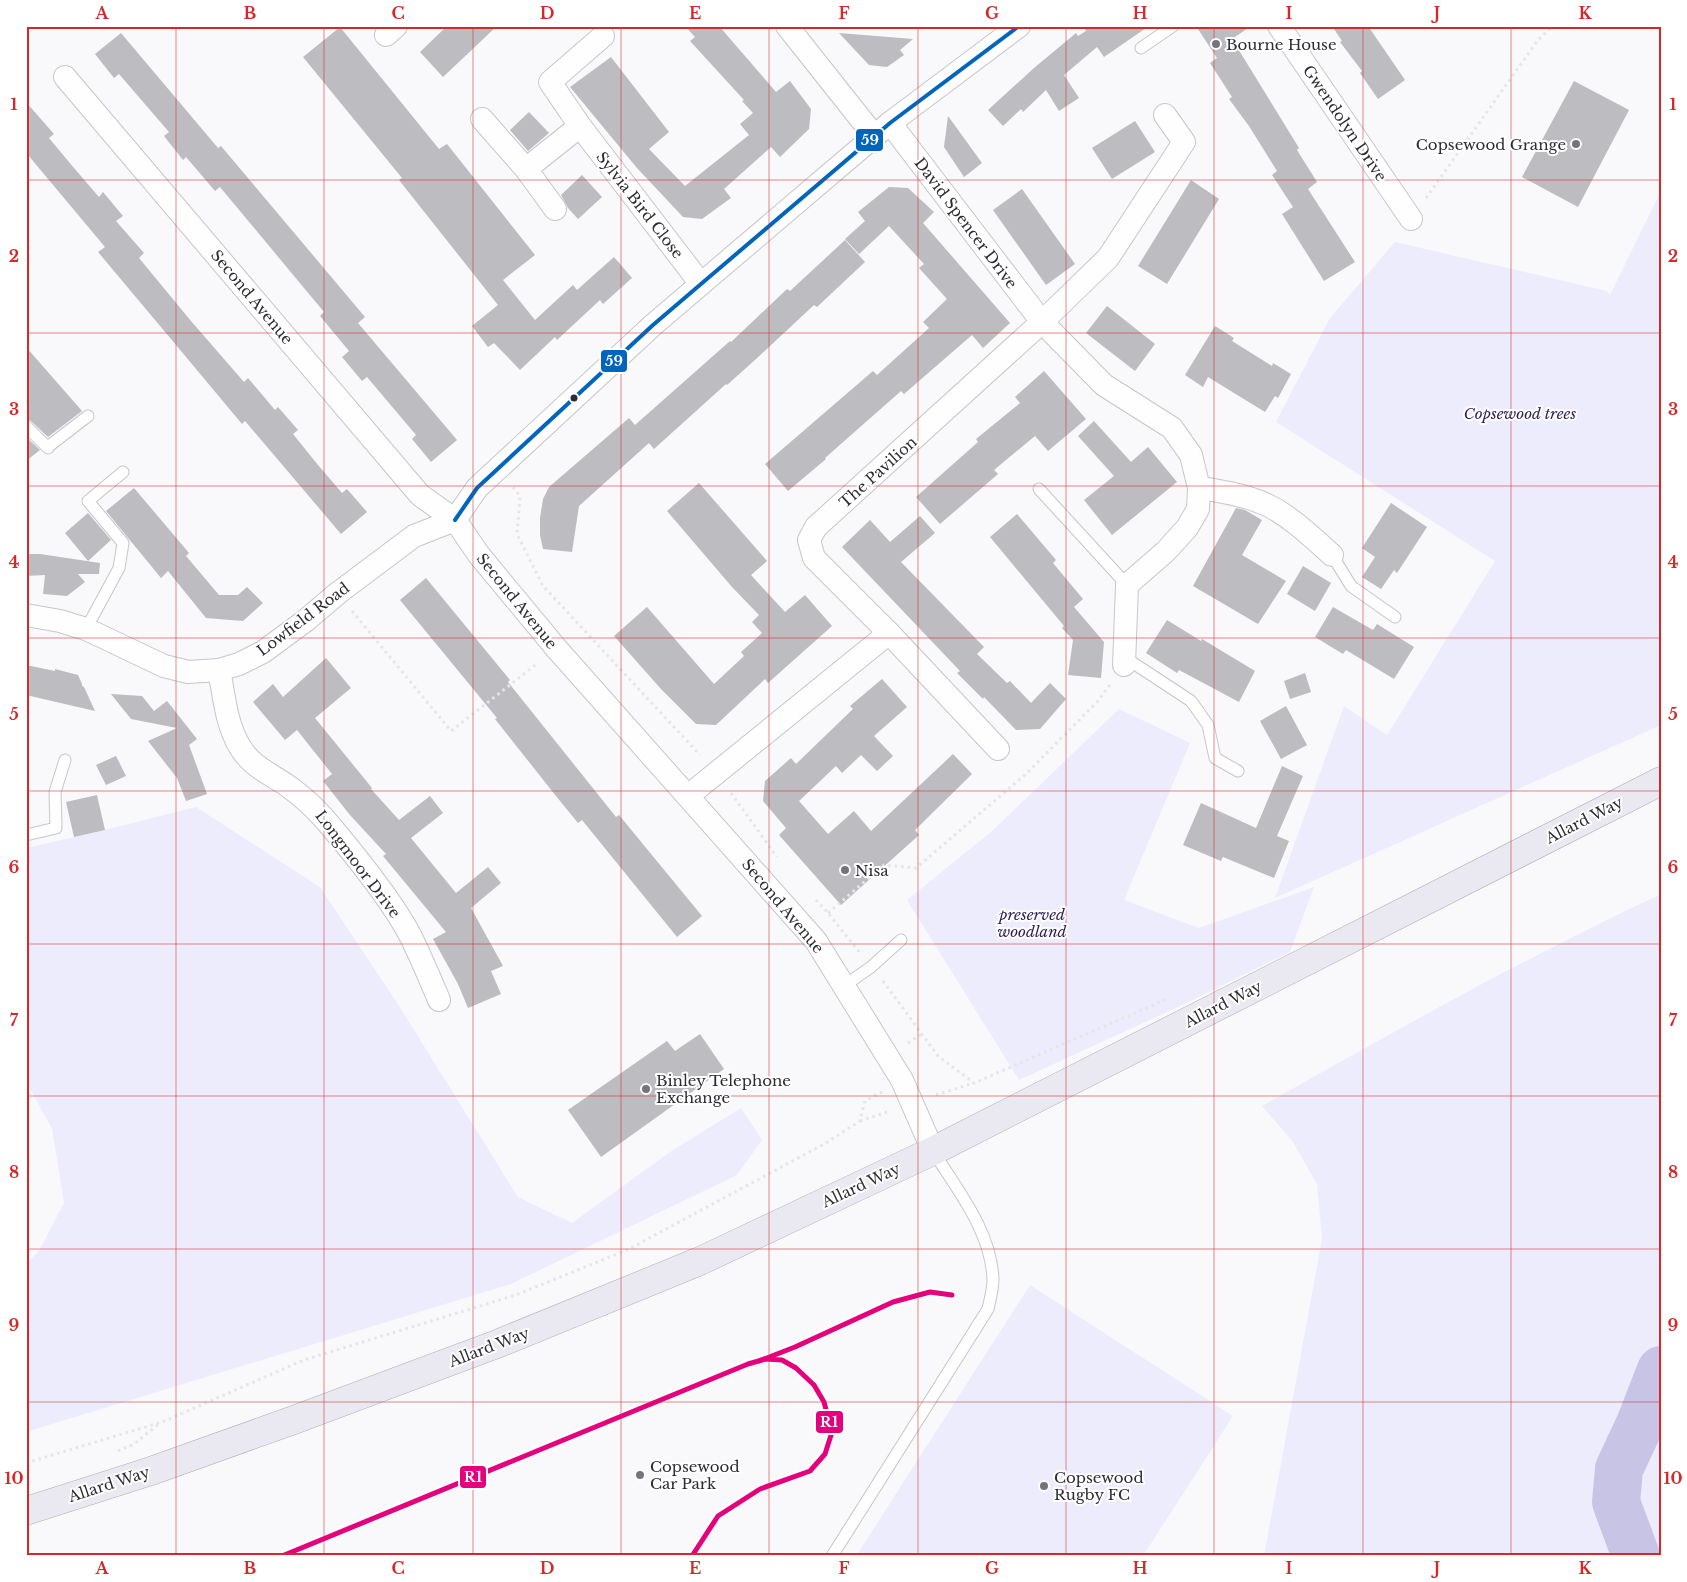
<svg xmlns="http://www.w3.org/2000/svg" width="1687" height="1582" viewBox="0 0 1687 1582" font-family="'Libre Baskerville',serif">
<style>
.green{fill:#edecfc}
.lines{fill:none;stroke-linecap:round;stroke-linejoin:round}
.river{stroke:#c8c4e5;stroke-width:48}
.building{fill:#bcbcc1}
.service-casing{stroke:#c6c6cb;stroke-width:13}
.minor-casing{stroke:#c6c6cb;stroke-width:24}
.primary-casing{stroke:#b0aebc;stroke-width:29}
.path{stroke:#e5e5e6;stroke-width:3;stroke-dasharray:2.5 4;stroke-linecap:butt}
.service{stroke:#fefefe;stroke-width:11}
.minor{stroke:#fefefe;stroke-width:22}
.primary{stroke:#eae8f0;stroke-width:28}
.bus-1-casing{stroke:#fff;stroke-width:8}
.bus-1{stroke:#0065bd;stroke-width:4}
.rail-1-casing{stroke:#fff;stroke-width:9}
.rail-1{stroke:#e5007d;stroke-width:5}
.grid{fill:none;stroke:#d62828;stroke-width:1;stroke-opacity:0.55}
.poi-dot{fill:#74747a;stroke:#fff;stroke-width:2}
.bus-dot{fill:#2d2c34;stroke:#fff;stroke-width:2}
.labels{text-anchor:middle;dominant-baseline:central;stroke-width:4;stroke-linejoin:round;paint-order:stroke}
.poi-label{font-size:15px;fill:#2d2c34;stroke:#fff;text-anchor:start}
.street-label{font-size:15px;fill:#2d2c34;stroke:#fff}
.park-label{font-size:15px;font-style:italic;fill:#2d1f57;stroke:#fff}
.line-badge{stroke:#fff;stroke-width:2}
.badge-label{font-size:14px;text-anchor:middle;font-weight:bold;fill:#fff}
.neatline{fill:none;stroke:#d62828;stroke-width:2}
.grid-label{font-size:16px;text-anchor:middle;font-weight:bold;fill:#d62828}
</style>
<rect width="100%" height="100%" fill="#f9f9fb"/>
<g class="green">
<polygon points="1661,191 1661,725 1275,898 1344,706 1387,735 1495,561 1276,422 1330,318 1395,242 1607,291 1610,295"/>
<polygon points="1119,709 1190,743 1124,900 1199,928 1314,887 1290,952 1178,1007 1019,1080 907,900 991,832"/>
<polygon points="196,807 320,887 396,1001 518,1197 572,1223 670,1152 741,1108 762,1140 737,1175 511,1284 26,1432 26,1264 39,1251 64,1203 52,1129 26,1081 26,848 105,830"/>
<path d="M 1661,894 L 1661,1556 L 1264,1556 L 1322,1239 L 1317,1184 L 1293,1142 L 1262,1106 C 1393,1032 1524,958 1661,894 Z"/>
<polygon points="1030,1285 1233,1416 1143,1556 856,1556"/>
</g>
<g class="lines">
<polyline class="river" points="1636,1556 1616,1502 1619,1469 1640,1424 1661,1370"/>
</g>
<g class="building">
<polygon points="447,26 497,26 443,77 420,52"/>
<polygon points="685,26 719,26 776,92 790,81 811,109 809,129 780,157 771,147 724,189 731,198 702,219 683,217 637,168 570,87 611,57 669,132 649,149 685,186 749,135 740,124 753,113 742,101 744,100 690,41 695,37"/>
<polygon points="1083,26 1149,26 1104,57 1097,47 1064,75 1079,98 1059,111 1046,90 1023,112 1021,109 1003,126 988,110 1034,68 1076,33 1078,36 1086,31"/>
<polygon points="1196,26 1251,26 1232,39 1299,148 1297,150 1317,182 1308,189 1355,262 1324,281 1282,214 1293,207 1272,175 1277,171 1249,126 1229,99 1232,97 1210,63 1217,58"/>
<polygon points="1332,26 1368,26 1405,80 1378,99 1360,73 1362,71 1340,42 1342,41"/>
<polygon points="340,27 439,149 447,144 535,255 503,280 535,320 573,285 577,290 614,257 632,278 603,304 600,300 557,340 555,337 520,370 494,343 488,347 472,326 498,305 399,180 402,178 303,57"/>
<polygon points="121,33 218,148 221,146 365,317 358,323 457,440 431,462 412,439 416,435 367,377 362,381 342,357 349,351 320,316 324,312 220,187 215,191 186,157 183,160 164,136 169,132 119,74 114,78 95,54"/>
<polygon points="839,33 913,39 900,50 904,55 887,67 869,65"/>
<polygon points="1574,81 1629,110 1578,207 1522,177"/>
<polygon points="26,102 54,134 49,138 74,168 99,197 103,192 123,216 116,221 144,253 139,258 191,321 244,382 248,378 275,410 278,407 298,430 293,434 318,465 342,493 347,489 367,512 341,534 245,421 242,424 171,339 98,252 105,247 28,155 26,156"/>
<polygon points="529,112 549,133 528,151 510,130"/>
<polygon points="948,116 982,163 964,177 944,147"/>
<polygon points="1135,121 1155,152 1112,179 1092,148"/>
<polygon points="582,175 602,197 578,219 568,208 561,195"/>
<polygon points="1191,180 1219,199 1167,284 1138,266"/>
<polygon points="889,187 908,188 934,212 923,223 1010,323 983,348 972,335 904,394 901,391 825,458 826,459 788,491 765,464 873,371 877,375 929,328 923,322 947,299 919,268 924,264 889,226 859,254 845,239 865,221 858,212"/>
<polygon points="1022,189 1075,264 1046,285 993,210"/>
<polygon points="845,240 865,262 817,307 814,305 756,359 727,385 726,384 654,449 649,443 579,506 572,552 543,549 540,535 540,518 543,499 549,487 629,418 635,425 730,341 731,342 787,289 790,291"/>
<polygon points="1107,306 1155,344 1135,371 1086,333"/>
<polygon points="1215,326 1234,338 1232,341 1272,366 1273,363 1291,374 1278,398 1275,396 1265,412 1208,377 1203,387 1185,375"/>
<polygon points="26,347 82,411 48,437 31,421 26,419"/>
<polygon points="1044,371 1086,419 1048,451 1035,436 994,470 998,474 940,524 916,497 978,442 976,439 1020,403 1015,397"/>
<polygon points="1094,421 1131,462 1148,447 1177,482 1112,535 1084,500 1114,476 1078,436"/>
<polygon points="26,437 40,450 26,461"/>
<polygon points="699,483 767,561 751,575 785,612 805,595 832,626 768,683 765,679 716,725 696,724 661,689 614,636 647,607 714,684 744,656 741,652 762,633 752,622 759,615 732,587 667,511"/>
<polygon points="134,488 189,553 186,556 219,595 238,595 247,587 263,603 243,621 206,618 168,571 161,578 106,511"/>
<polygon points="1391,503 1427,527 1397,573 1394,570 1381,589 1362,577 1375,557 1362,548"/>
<polygon points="1236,508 1245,510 1262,520 1242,555 1286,581 1258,624 1193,586"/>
<polygon points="88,513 111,540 88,561 65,533"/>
<polygon points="1017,514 1056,560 1053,563 1083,599 1074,607 1104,642 1101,678 1068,675 1073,640 1062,628 1064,626 990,537"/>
<polygon points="920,516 935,533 901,562 984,647 977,654 1007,683 1010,681 1031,703 1050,683 1066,699 1040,729 1016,730 984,697 983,699 957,673 960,671 842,547 870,520 890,542"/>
<polygon points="26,554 40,554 100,563 99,574 78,574 85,582 67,596 43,594 45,575 26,576"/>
<polygon points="1303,566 1331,583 1315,611 1287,594"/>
<polygon points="426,578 510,680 508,682 616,817 619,815 702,916 677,937 582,820 578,823 556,796 495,719 497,718 400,600"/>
<polygon points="1333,607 1373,630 1377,624 1414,647 1394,679 1346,650 1343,654 1315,637"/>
<polygon points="1167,620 1201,641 1202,639 1255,671 1239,702 1179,670 1177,673 1146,653"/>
<polygon points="326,658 351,688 315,718 372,788 371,789 399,820 430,796 443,813 411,838 456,893 488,867 501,883 471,908 503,966 491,971 501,994 468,1008 458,984 433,939 446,932 383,856 386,854 350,815 323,781 332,774 297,730 285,740 253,702 273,684 283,697"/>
<polygon points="26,665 55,671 55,669 78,675 82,684 82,686 84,687 95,711 26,695"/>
<polygon points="1305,673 1311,692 1290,699 1284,681"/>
<polygon points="882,679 907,707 874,736 893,756 877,771 861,755 842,773 836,766 799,801 828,834 854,811 871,831 953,754 972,774 915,830 919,835 841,905 779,835 786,828 763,801 765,781 791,758 796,764 853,709 850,706"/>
<polygon points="111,694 142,696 154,711 167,701 197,739 189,745 207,794 186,801 177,778 148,741 177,728 131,719"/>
<polygon points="1286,706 1307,745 1281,759 1260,721"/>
<polygon points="116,756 126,776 106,785 96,765"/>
<polygon points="1282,766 1303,776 1277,836 1289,841 1274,878 1223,857 1221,861 1183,845 1201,803 1256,828"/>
<polygon points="97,795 105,830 74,837 66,802"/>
<polygon points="700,1034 724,1069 601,1157 568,1110 667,1041 675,1051"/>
</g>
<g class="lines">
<defs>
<g id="service">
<polyline points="1141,48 1173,26"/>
<polyline points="26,426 48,448 49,446 88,416"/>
<polyline points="1039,489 1127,585"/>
<polyline points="1332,555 1351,586 1395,617"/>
<polyline points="86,629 119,568 123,543 88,501 123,472"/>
<polyline points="1124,657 1191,701 1208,725 1215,758 1238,771"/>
<polyline points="26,835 56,828 55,792 65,760"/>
<polyline points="844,986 871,967 901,940"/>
<path d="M 832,1556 L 988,1309 C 990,1300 993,1289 993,1279 C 991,1231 958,1191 933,1151"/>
</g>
<g id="minor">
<polyline points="787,26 875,137"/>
<polyline points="1279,26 1411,219"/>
<polyline points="386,35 396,26"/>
<polyline points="65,77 420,495 455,520 479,555 556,648 816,941 902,1080 933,1151"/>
<polyline points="482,119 526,169 580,126 550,82 603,36"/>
<polyline points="890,123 1042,322 1104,385 1172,428 1191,455 1199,488 1198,509 1187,528 1165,552 1127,585 1124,665"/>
<polyline points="580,126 701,284"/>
<polyline points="526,169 555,209"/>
<path d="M 1199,488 C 1222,491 1246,495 1267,505 C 1289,515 1314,539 1332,555"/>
<polyline points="455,520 477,488 653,325 701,284 890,123 1019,26"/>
<polyline points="26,615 60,621 86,629 164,666 188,672 219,670 239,664 263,652 305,621 338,593 414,536 455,520"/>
<polyline points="889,633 998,749"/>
<path d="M 219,670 C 224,695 226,724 240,747 C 252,768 274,775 292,789 C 308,801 321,814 333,829 C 359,860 393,902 411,937 C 421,957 430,979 439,1000"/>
<polyline points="688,796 889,633 814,558 809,540 816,527 1042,322 1108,258 1184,142 1165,115"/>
</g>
<polyline id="primary" points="26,1511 151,1471 291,1421 497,1344 700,1261 933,1151 1661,781"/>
</defs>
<use href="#service" class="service-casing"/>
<use href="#minor" class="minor-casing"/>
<use href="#primary" class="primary-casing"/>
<g class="path">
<polyline points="1426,198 1538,40 1553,26"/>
<polyline points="513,487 520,496 517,534 543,586 700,755"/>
<polyline points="352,611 451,731 538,663"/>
<polyline points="731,793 777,857"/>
<polyline points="816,900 828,913 860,953"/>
<polyline points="828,913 884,865 916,868 1026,774 1097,702 1111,683"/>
<polyline points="883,981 938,1056 974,1083 1167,999"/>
<polyline points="908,1043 922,1034"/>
<polyline points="936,1095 974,1083"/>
<polyline points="860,1121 890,1111"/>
<polyline points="118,1451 134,1444 160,1423"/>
<polyline points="26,1463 162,1422 304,1360 516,1295 627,1250 826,1143 860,1121 865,1101 882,1092"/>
</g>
<use href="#service" class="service"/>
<use href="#minor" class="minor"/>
<use href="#primary" class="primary"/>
<defs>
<polyline id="bus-1" points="455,520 477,488 653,325 701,284 890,123 1019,26"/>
</defs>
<use href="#bus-1" class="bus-1-casing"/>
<use href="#bus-1" class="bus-1"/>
<defs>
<g id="rail-1">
<polyline points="759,1361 795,1347 893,1302 930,1292 952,1295"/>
<polyline points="282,1556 748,1364 765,1359 782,1360 796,1368 814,1385 824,1402 832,1432 825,1454 810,1471 760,1489 718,1516 692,1556"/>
</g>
</defs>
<use href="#rail-1" class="rail-1-casing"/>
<use href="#rail-1" class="rail-1"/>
</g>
<path class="grid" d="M 176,26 L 176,1556M 324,26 L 324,1556M 473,26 L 473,1556M 621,26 L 621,1556M 769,26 L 769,1556M 918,26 L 918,1556M 1066,26 L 1066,1556M 1214,26 L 1214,1556M 1363,26 L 1363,1556M 1511,26 L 1511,1556M 26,180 L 1661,180M 26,333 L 1661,333M 26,486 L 1661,486M 26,638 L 1661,638M 26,791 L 1661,791M 26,944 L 1661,944M 26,1096 L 1661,1096M 26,1249 L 1661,1249M 26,1402 L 1661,1402"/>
<g class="poi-dot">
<circle cx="1216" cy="44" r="5"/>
<circle cx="1576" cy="144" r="5"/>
<circle cx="845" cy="870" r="5"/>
<circle cx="646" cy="1089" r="5"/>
<circle cx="640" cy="1475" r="5"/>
<circle cx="1044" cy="1486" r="5"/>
</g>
<circle class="bus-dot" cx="574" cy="398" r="4.5"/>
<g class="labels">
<g class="poi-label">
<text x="1226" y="44">Bourne House</text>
<text x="1566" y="144" text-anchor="end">Copsewood Grange</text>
<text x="855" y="870">Nisa</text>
<text x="656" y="1080">Binley Telephone<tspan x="656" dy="17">Exchange</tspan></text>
<text x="650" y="1466">Copsewood<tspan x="650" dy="17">Car Park</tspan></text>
<text x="1054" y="1477">Copsewood<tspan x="1054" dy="17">Rugby FC</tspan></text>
</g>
<g class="street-label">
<text transform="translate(1345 123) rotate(56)">Gwendolyn Drive</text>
<text transform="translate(640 205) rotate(52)">Sylvia Bird Close</text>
<text transform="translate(966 223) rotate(53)">David Spencer Drive</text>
<text transform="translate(252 297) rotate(50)">Second Avenue</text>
<text transform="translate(878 472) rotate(-42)">The Pavilion</text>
<text transform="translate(517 601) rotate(51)">Second Avenue</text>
<text transform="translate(303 619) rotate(-37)">Lowfield Road</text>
<text transform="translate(1584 820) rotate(-27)">Allard Way</text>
<text transform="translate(358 864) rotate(53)">Longmoor Drive</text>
<text transform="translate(783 906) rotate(50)">Second Avenue</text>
<text transform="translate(1223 1004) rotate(-27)">Allard Way</text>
<text transform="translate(861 1185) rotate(-25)">Allard Way</text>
<text transform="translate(489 1347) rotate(-21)">Allard Way</text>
<text transform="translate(109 1484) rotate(-18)">Allard Way</text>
</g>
<g class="park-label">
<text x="1520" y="413">Copsewood trees</text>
<text x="1032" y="914">preserved<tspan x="1032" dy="17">woodland</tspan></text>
</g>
</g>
<g class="line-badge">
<rect x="855" y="128" width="29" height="24" rx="5" fill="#0065bd"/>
<rect x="600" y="349" width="28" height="24" rx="5" fill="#0065bd"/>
<rect x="815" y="1410" width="29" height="24" rx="5" fill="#e5007d"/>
<rect x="459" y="1465" width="28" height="24" rx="5" fill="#e5007d"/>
</g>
<g class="badge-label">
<text x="870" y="145">59</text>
<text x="614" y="366">59</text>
<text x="829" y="1427">R1</text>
<text x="473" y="1482">R1</text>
</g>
<rect width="1687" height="1582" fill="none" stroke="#ffffff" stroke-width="55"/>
<rect x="28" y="28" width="1632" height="1526" class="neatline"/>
<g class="grid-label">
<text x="102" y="19">A</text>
<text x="250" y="19">B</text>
<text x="398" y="19">C</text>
<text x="547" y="19">D</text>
<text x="695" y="19">E</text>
<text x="844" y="19">F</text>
<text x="992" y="19">G</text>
<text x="1140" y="19">H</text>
<text x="1289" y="19">I</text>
<text x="1437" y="19">J</text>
<text x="1585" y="19">K</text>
<text x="14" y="110">1</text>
<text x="1673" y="110">1</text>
<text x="14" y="262">2</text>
<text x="1673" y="262">2</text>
<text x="14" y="415">3</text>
<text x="1673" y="415">3</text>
<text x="14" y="568">4</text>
<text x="1673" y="568">4</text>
<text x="14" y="720">5</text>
<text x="1673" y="720">5</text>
<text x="14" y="873">6</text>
<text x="1673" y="873">6</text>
<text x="14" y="1026">7</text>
<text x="1673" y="1026">7</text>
<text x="14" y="1178">8</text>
<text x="1673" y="1178">8</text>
<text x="14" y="1331">9</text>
<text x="1673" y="1331">9</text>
<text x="14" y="1484">10</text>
<text x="1673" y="1484">10</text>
<text x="102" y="1574">A</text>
<text x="250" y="1574">B</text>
<text x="398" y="1574">C</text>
<text x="547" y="1574">D</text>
<text x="695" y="1574">E</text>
<text x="844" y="1574">F</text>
<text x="992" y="1574">G</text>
<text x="1140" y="1574">H</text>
<text x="1289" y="1574">I</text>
<text x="1437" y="1574">J</text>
<text x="1585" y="1574">K</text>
</g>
</svg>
